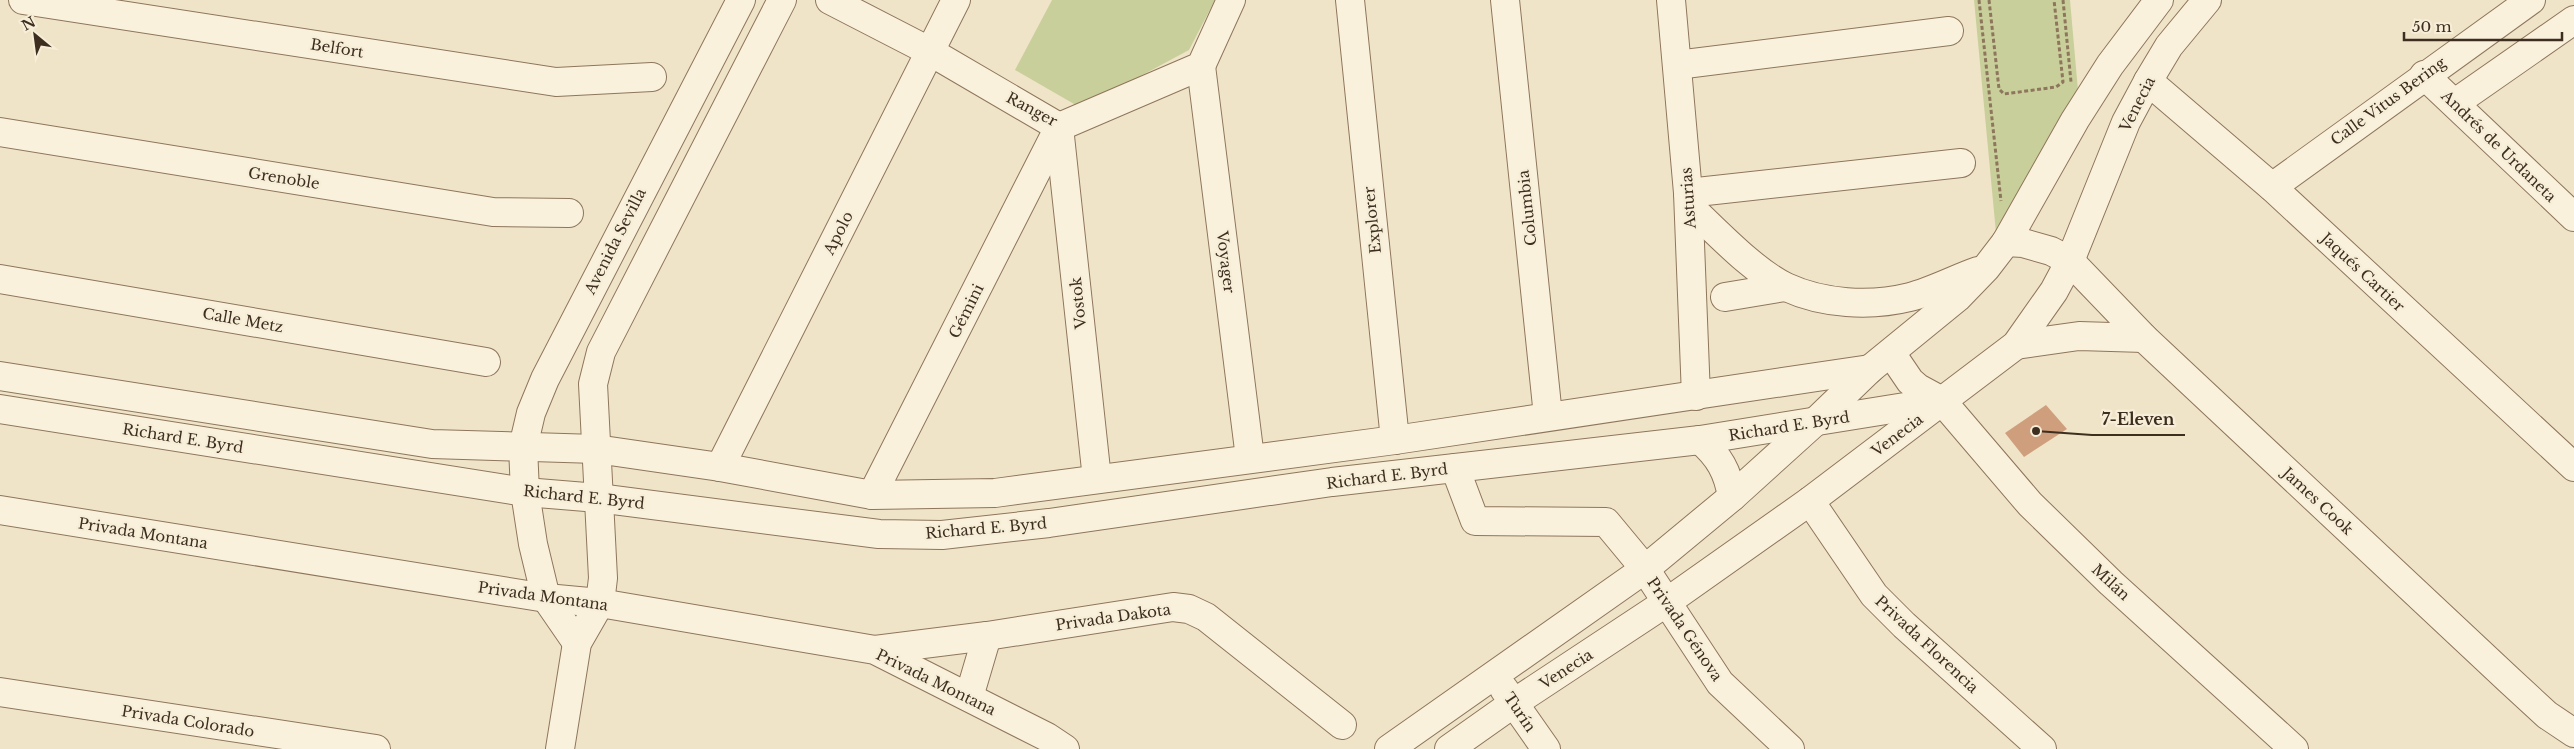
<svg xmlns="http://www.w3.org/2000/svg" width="2574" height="749" viewBox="0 0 2574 749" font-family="'Libre Baskerville',serif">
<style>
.green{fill:#c9cf9b}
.building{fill:#cf9f7d}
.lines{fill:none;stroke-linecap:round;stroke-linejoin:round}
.minor-casing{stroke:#8d765c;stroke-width:30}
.path{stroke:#8d765c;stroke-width:3;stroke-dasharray:4 2.5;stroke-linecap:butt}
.minor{stroke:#faf1dc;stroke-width:28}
.labels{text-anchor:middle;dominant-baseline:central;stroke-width:4.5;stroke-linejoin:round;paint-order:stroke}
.street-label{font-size:15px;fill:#3d2e20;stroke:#f7eed8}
.leader{fill:none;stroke:#3d2e20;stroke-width:2}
.callout-dot{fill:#3d2e20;stroke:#f7eed8;stroke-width:2}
.callout-label{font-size:16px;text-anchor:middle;font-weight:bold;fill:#3d2e20;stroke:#f7eed8;stroke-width:4.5;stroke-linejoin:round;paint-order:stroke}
</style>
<rect width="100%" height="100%" fill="#f0e4c8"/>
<g class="green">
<polygon points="1052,0 1215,0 1189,50 1081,108 1015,70"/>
<polygon points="1974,0 2070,0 2079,102 1996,233"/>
</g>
<polygon class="building" points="2046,405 2067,429 2024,457 2005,433"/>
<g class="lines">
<defs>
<g id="minor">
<polyline points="23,0 556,82 652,77"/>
<polyline points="830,0 929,51 1059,127"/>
<polyline points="1350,0 1395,440"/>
<polyline points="1505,0 1548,416"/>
<polyline points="1671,0 1688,193 1696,396"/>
<polyline points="1677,65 1949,31"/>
<polyline points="1201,66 1250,458"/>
<polyline points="2424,75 2574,217"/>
<polyline points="2148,81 2272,187 2574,467"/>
<polyline points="2455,103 2574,20"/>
<polyline points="1059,127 1097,479"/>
<polyline points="1059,127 1201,66 1231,0"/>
<polyline points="0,132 493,212 569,213"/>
<polyline points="2272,187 2531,0"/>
<polyline points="1688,193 1961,163"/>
<path d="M 1689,206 C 1715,230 1754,272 1786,287 C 1823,304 1870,307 1910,297 C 1933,291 1955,279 1978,271"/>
<polyline points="2006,242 2023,243 2051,251 2070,261 2144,338 2508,679 2547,715 2574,733"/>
<polyline points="0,279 486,362"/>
<polyline points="1725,297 1785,287"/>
<polyline points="2016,345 2079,336 2144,338"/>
<polyline points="1891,353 1910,381 1918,388 1942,401 2030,504 2111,583 2294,749"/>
<polyline points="0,376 432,444 596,449 720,467 872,495 995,493 1395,440 1870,369"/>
<polyline points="0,409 525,492 598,498 879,534 942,535 1049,523 1332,482 1700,440 1942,401"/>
<path d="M 1700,440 C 1719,456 1728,472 1732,497"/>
<polyline points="720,467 956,0"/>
<polyline points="1455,468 1475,521 1606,522 1645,569 1720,683 1790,749"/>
<polyline points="872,495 1059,127"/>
<polyline points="1810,501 1874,595 1904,625 2042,749"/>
<polyline points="0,510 546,598 600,603 875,650 1047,737 1065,749"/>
<polyline points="577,643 546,598 533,544 525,492 523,447 531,413 545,379 741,0"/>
<polyline points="875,650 987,636 1173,607 1189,609 1206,617 1342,725"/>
<polyline points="1504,689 1546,749"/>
<polyline points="0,692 376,749"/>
<polyline points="969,697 987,636"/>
<polyline points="560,749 577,643 600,603 603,578 593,384 601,352 782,0"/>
<polyline points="1389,749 1645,569 1732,497 1816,421 1870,369 1957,298 1986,268 2006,242 2075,120 2110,65 2159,0"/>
<polyline points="1449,749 1514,703 1667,602 1810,501 2016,345 2054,291 2070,261 2126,122 2148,81 2169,46 2207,0"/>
</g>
</defs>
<use href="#minor" class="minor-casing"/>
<g class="path">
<polyline points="1979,0 2001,201"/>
<polyline points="1989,0 1999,89 2004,94 2056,87 2063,82 2054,0"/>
<polyline points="2063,0 2071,82"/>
</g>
<use href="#minor" class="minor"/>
</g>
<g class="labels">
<g class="street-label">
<text transform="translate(337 48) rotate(9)">Belfort</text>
<text transform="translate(2388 101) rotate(-36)">Calle Vitus Bering</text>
<text transform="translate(2137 104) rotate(-63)">Venecia</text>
<text transform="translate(1032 109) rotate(28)">Ranger</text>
<text transform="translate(2499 146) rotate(44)">Andrés de Urdaneta</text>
<text transform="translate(284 178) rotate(9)">Grenoble</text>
<text transform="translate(1688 198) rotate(-94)">Asturias</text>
<text transform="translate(1527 208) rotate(-96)">Columbia</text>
<text transform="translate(1372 220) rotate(-96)">Explorer</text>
<text transform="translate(838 233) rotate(-63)">Apolo</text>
<text transform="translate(615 241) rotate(-63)">Avenida Sevilla</text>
<text transform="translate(1226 262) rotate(83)">Voyager</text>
<text transform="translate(2363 272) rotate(43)">Jaqués Cartier</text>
<text transform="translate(1078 303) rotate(-96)">Vostok</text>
<text transform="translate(966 311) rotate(-63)">Gémini</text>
<text transform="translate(243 320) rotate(10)">Calle Metz</text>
<text transform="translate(1789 426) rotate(-9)">Richard E. Byrd</text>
<text transform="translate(1897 435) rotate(-37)">Venecia</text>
<text transform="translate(183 438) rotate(9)">Richard E. Byrd</text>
<text transform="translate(1387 476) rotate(-7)">Richard E. Byrd</text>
<text transform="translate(584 497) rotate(6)">Richard E. Byrd</text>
<text transform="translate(2318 501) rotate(43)">James Cook</text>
<text transform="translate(986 528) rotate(-5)">Richard E. Byrd</text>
<text transform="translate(143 533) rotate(9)">Privada Montana</text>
<text transform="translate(2111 582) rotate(43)">Milán</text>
<text transform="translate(543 596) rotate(8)">Privada Montana</text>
<text transform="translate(1113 617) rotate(-8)">Privada Dakota</text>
<text transform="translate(1685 629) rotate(56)">Privada Génova</text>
<text transform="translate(1927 644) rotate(43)">Privada Florencia</text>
<text transform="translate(1566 669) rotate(-33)">Venecia</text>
<text transform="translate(936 682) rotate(26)">Privada Montana</text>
<text transform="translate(1520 712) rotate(56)">Turín</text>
<text transform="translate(188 721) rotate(9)">Privada Colorado</text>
</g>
</g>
<path class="leader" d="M2036 431L2092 435H2185"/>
<circle class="callout-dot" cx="2036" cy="431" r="5"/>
<g class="callout-label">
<text x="2138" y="425">7-Eleven</text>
</g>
<g transform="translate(35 35) rotate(331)" stroke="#f7eed8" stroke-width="4" paint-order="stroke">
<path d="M0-4L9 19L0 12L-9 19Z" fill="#3d2e20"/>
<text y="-8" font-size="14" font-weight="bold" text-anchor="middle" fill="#3d2e20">N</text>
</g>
<path d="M2404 32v8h158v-8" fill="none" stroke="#3d2e20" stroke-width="2.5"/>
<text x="2412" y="32" font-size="15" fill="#3d2e20" stroke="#f7eed8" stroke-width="4" paint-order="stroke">50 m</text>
</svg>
